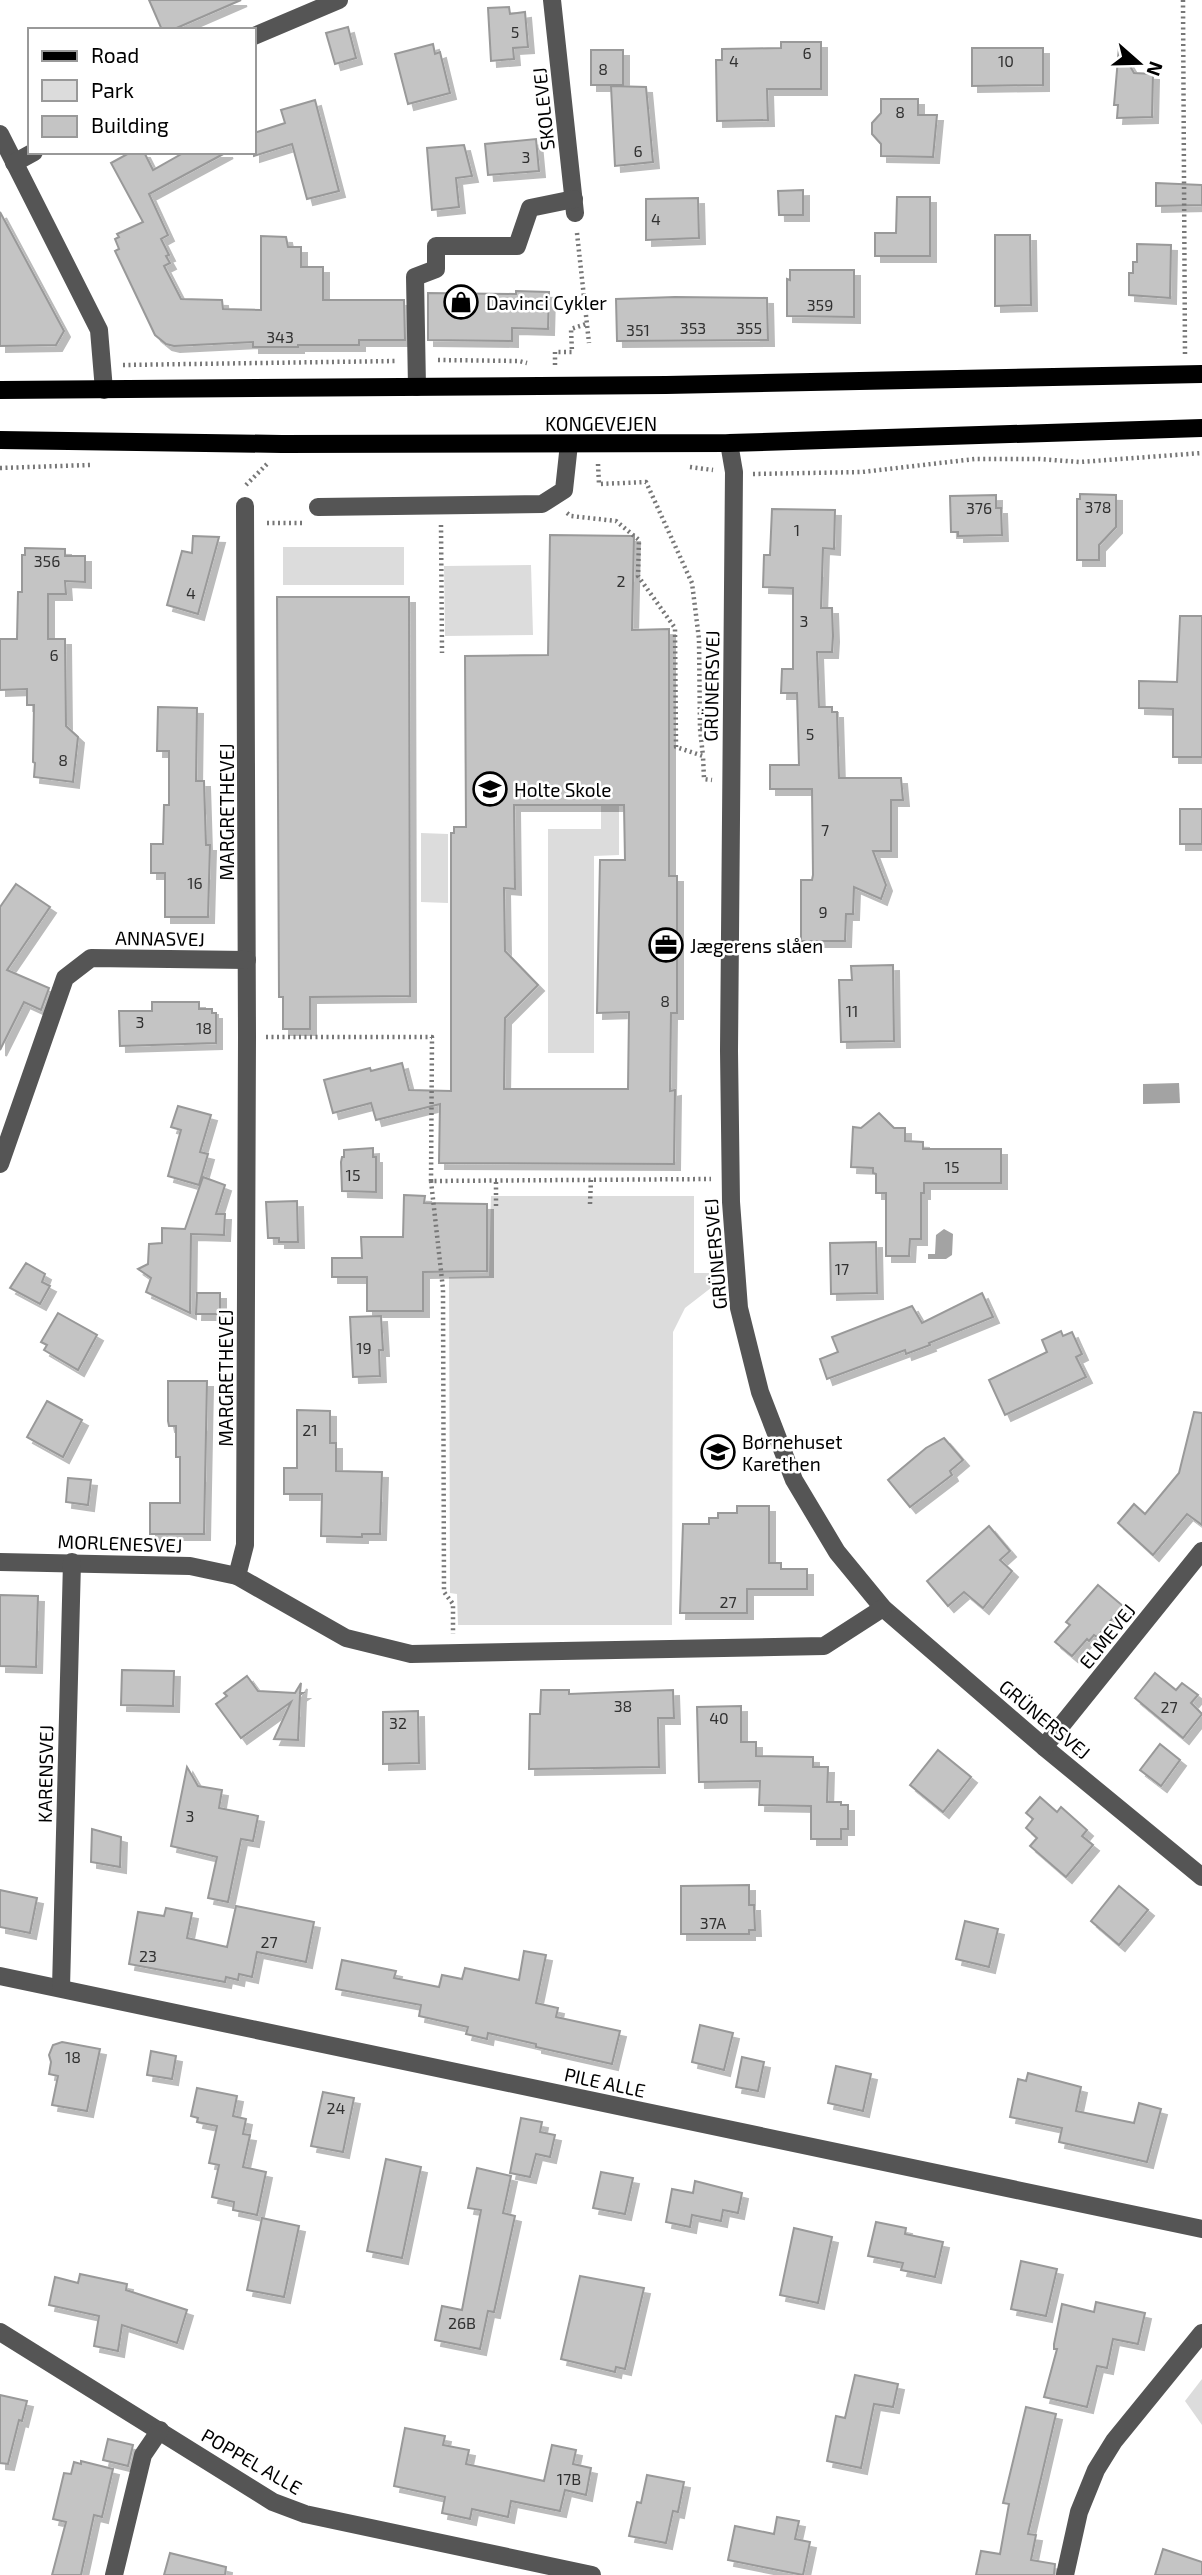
<svg xmlns="http://www.w3.org/2000/svg" width="1202" height="2575" viewBox="0 0 1202 2575" font-family="'Exo 2',sans-serif">
<style>
.green{fill:#dcdcdc}
.water{fill:#a3a3a3}
.building{fill:#c4c4c4;stroke:#999;stroke-width:2;fill-rule:evenodd;filter:url(#shadow)}
.lines{fill:none;stroke-linecap:round;stroke-linejoin:round}
.path{stroke:#777;stroke-width:4.5;stroke-dasharray:2 3.5;stroke-linecap:butt}
.minor{stroke:#555;stroke-width:18}
.major{stroke:#000;stroke-width:18}
.labels{text-anchor:middle;dominant-baseline:central;stroke-width:5;stroke-linejoin:round;paint-order:stroke}
.number-label{font-size:16px;fill:#313131}
.street-label{font-size:19px;fill:#000;stroke:#fff}
.poi-label{font-size:19px;fill:#000;stroke:#fff;text-anchor:start}
</style>
<defs>
<filter id="shadow"><feDropShadow dx="6" dy="6" stdDeviation="0" flood-color="#0004"/></filter>
</defs>
<rect width="100%" height="100%" fill="#fff"/>
<g class="green">
<rect x="283" y="547" width="121" height="38"/>
<polygon points="531,565 533,635 445,636 444,566"/>
<polygon points="601,766 619,766 619,855 594,856 594,1053 548,1053 548,829 601,829"/>
<polygon points="421,833 448,834 448,903 421,902"/>
<polygon points="491,1196 694,1196 694,1273 715,1273 716,1284 685,1308 673,1332 672,1625 458,1625 457,1594 450,1593 449,1279 449,1277 489,1276"/>
<polygon points="1202,2379 1202,2425 1185,2401"/>
</g>
<g class="water">
<polygon points="1179,1083 1180,1103 1143,1104 1143,1084"/>
<polygon points="944,1229 953,1234 952,1255 946,1259 928,1259 928,1254 935,1254 936,1235"/>
</g>
<g class="building">
<polygon points="149,0 241,0 172,30 162,30"/>
<polygon points="509,7 510,14 525,12 528,47 513,48 514,59 491,61 488,8"/>
<polygon points="348,27 356,58 335,64 326,33"/>
<polygon points="781,42 821,42 821,89 767,89 768,120 717,121 716,60 722,60 722,49 781,48"/>
<polygon points="433,44 435,54 440,52 450,93 408,104 395,54"/>
<polygon points="1119,47 1134,73 1153,74 1152,117 1117,118 1118,105 1114,105"/>
<polygon points="972,48 1043,48 1043,85 972,86"/>
<rect x="591" y="50" width="32" height="35"/>
<polygon points="611,86 646,87 653,162 615,166"/>
<polygon points="881,99 918,99 918,115 937,115 933,157 881,156 881,144 872,134 872,123 881,113"/>
<polygon points="315,100 339,191 307,199 292,144 254,156 254,133 285,123 281,110"/>
<polygon points="536,139 539,171 488,175 485,144"/>
<polygon points="464,145 472,176 456,178 459,207 432,210 427,148"/>
<polygon points="131,152 144,152 153,170 185,152 227,152 149,194 168,235 161,239 169,255 166,256 170,263 164,266 181,299 222,300 223,309 261,310 261,236 286,237 288,247 301,247 301,267 323,267 323,300 404,300 405,340 359,340 359,345 298,345 298,347 253,347 253,342 174,346 166,344 155,335 115,251 119,249 115,239 119,237 117,234 143,222 111,163"/>
<polygon points="1156,183 1202,185 1202,205 1156,206"/>
<polygon points="803,190 803,215 779,215 778,191"/>
<polygon points="897,197 930,197 930,256 875,256 875,233 896,233"/>
<polygon points="698,198 699,238 646,240 646,199"/>
<polygon points="0,212 64,331 56,345 0,346"/>
<polygon points="995,235 1030,235 1031,305 995,306"/>
<polygon points="1137,244 1171,245 1170,298 1129,295 1129,273 1133,273 1133,262 1137,262"/>
<polygon points="790,270 854,270 854,317 787,316 787,279 790,280"/>
<polygon points="516,291 549,292 548,329 512,328 512,341 428,340 428,293 516,294"/>
<polygon points="675,297 767,298 768,340 617,341 616,299"/>
<polygon points="1080,494 1116,495 1116,527 1099,545 1099,560 1077,560 1077,499 1080,499"/>
<polygon points="996,495 996,508 1001,508 1002,535 958,536 958,532 951,532 950,496"/>
<polygon points="772,509 835,510 834,549 823,548 821,608 832,608 833,636 832,652 817,652 819,707 832,707 832,712 837,712 839,778 901,778 903,800 891,800 891,851 873,851 886,885 881,899 854,887 853,914 846,914 845,941 801,941 801,880 812,880 813,875 812,789 770,789 770,765 799,765 797,693 781,693 782,669 793,669 793,588 763,587 764,555 770,555"/>
<path d="M 550,535 L 634,536 L 632,630 L 669,629 L 669,876 L 677,876 L 677,1013 L 671,1013 L 670,1091 L 675,1090 L 674,1164 L 439,1163 L 440,1104 L 376,1120 L 371,1103 L 333,1113 L 324,1080 L 370,1068 L 371,1071 L 402,1063 L 409,1090 L 451,1091 L 451,833 L 454,833 L 454,827 L 466,827 L 465,656 L 548,655 ZM 514,805 L 624,805 L 625,860 L 600,860 L 597,1013 L 629,1012 L 628,1089 L 504,1089 L 505,1018 L 538,985 L 505,951 L 504,888 L 515,889 Z"/>
<polygon points="193,536 219,537 198,614 167,605 182,551 192,553"/>
<polygon points="25,548 65,549 65,556 85,556 85,582 65,581 66,594 48,594 48,639 65,639 66,726 78,737 73,782 34,777 35,763 33,762 34,705 27,705 27,689 0,690 0,639 17,639 18,592 22,592 22,555 25,555"/>
<polygon points="277,597 409,597 410,996 310,997 310,1029 283,1029 283,997 279,997"/>
<polygon points="1180,616 1202,616 1202,757 1173,757 1173,709 1139,708 1139,681 1177,682"/>
<polygon points="158,707 197,708 196,781 204,781 206,845 210,845 208,917 165,917 165,873 151,873 151,844 163,844 164,805 169,805 169,751 157,751"/>
<rect x="1180" y="809" width="22" height="35"/>
<polygon points="16,884 50,907 7,970 49,988 41,1010 24,1002 0,1050 0,907"/>
<polygon points="893,965 894,1041 841,1042 839,980 852,980 851,966"/>
<polygon points="152,1002 199,1002 199,1009 212,1009 212,1013 216,1013 216,1043 120,1046 119,1011 152,1011"/>
<polygon points="178,1106 211,1115 200,1152 208,1154 199,1185 168,1176 181,1130 171,1127"/>
<polygon points="879,1113 894,1128 905,1128 905,1141 923,1142 923,1149 1001,1149 1001,1183 924,1183 924,1193 921,1193 921,1239 910,1239 909,1256 886,1256 886,1193 876,1193 876,1174 873,1173 873,1168 851,1167 853,1127 861,1128"/>
<polygon points="373,1148 373,1157 376,1157 376,1192 342,1191 341,1162 342,1157 344,1157 344,1150"/>
<polygon points="203,1177 225,1185 216,1214 225,1214 224,1235 191,1234 190,1313 146,1292 151,1278 138,1269 148,1264 149,1244 162,1243 162,1228 185,1229"/>
<polygon points="404,1195 425,1196 424,1203 487,1204 487,1271 423,1272 423,1311 367,1311 367,1277 332,1277 332,1258 362,1258 361,1237 403,1237"/>
<polygon points="297,1201 298,1242 279,1242 279,1238 268,1238 266,1202"/>
<polygon points="876,1242 877,1293 831,1294 830,1243"/>
<polygon points="26,1263 45,1274 42,1282 50,1286 40,1304 10,1288"/>
<polygon points="197,1293 220,1293 220,1314 196,1314"/>
<polygon points="982,1293 993,1317 929,1343 930,1345 906,1354 905,1350 827,1379 820,1359 838,1352 832,1337 912,1306 922,1323"/>
<polygon points="58,1313 97,1335 78,1370 44,1350 47,1345 41,1342"/>
<polygon points="381,1316 383,1350 379,1350 380,1376 353,1377 350,1317"/>
<polygon points="1061,1331 1063,1336 1072,1332 1082,1354 1076,1357 1086,1377 1005,1415 989,1380 1047,1352 1042,1340"/>
<polygon points="168,1381 207,1381 204,1534 150,1534 150,1503 180,1503 180,1457 176,1457 176,1426 169,1426 168,1421"/>
<polygon points="47,1401 82,1420 63,1457 27,1437"/>
<polygon points="297,1410 330,1411 330,1443 336,1443 336,1471 382,1472 380,1534 362,1534 362,1537 358,1537 321,1536 322,1494 284,1494 284,1468 297,1468"/>
<polygon points="1194,1412 1202,1413 1202,1525 1187,1514 1153,1555 1118,1523 1134,1504 1145,1514 1179,1473"/>
<polygon points="944,1438 963,1460 950,1471 952,1475 910,1507 888,1480 926,1448"/>
<polygon points="68,1478 91,1480 88,1505 66,1502"/>
<polygon points="737,1506 769,1506 769,1563 781,1563 781,1569 807,1569 807,1589 747,1589 747,1613 680,1613 683,1524 709,1524 709,1518 718,1518 718,1513 737,1513"/>
<polygon points="989,1526 1010,1551 1000,1560 1012,1571 983,1608 964,1592 948,1606 927,1581"/>
<polygon points="1098,1585 1123,1606 1097,1637 1094,1635 1089,1641 1087,1639 1072,1656 1055,1642 1070,1625 1066,1622"/>
<polygon points="0,1595 38,1596 36,1667 0,1666"/>
<polygon points="122,1670 174,1671 173,1706 121,1705"/>
<polygon points="1155,1673 1176,1690 1182,1683 1198,1695 1191,1703 1202,1714 1183,1738 1135,1698"/>
<polygon points="247,1676 258,1691 295,1693 301,1683 300,1693 303,1693 300,1695 298,1740 274,1739 291,1702 241,1738 216,1704 227,1696 224,1693"/>
<polygon points="541,1690 569,1690 569,1694 673,1690 674,1718 658,1718 659,1767 529,1769 530,1714 540,1714"/>
<polygon points="741,1706 741,1742 756,1742 756,1756 813,1757 813,1767 828,1767 827,1802 841,1802 841,1805 848,1805 848,1829 841,1829 841,1839 811,1839 811,1806 759,1805 760,1781 699,1782 697,1707"/>
<polygon points="418,1711 419,1763 383,1764 383,1712"/>
<polygon points="1160,1744 1180,1760 1161,1786 1140,1770"/>
<polygon points="938,1750 971,1777 943,1812 910,1785"/>
<polygon points="187,1767 198,1786 222,1790 219,1808 258,1816 253,1841 241,1839 228,1902 208,1898 217,1857 171,1846"/>
<polygon points="1040,1797 1057,1812 1061,1807 1087,1830 1082,1836 1093,1845 1066,1877 1030,1846 1037,1838 1026,1828 1033,1819 1026,1813"/>
<polygon points="92,1829 121,1837 120,1867 91,1862"/>
<polygon points="749,1885 749,1905 754,1905 755,1930 749,1930 749,1934 681,1934 681,1886"/>
<polygon points="1119,1886 1148,1910 1119,1945 1091,1921"/>
<polygon points="0,1890 37,1898 30,1933 0,1927"/>
<polygon points="236,1906 314,1922 306,1962 257,1952 252,1977 239,1974 238,1980 226,1977 225,1982 129,1964 138,1912 164,1916 166,1908 192,1913 187,1938 227,1947"/>
<polygon points="965,1921 998,1929 989,1967 956,1959"/>
<polygon points="524,1951 546,1955 536,2003 558,2008 556,2017 620,2031 612,2064 536,2047 536,2044 488,2033 487,2039 466,2034 468,2027 419,2016 421,2005 336,1989 342,1960 396,1971 394,1978 439,1987 442,1975 462,1979 465,1968 519,1980"/>
<polygon points="700,2025 733,2033 724,2070 692,2062"/>
<polygon points="62,2042 100,2049 87,2111 52,2105 58,2076 49,2074 51,2062 49,2055 53,2045"/>
<polygon points="151,2051 176,2056 172,2079 147,2075"/>
<polygon points="742,2057 764,2062 758,2091 736,2087"/>
<polygon points="836,2066 871,2074 863,2111 828,2103"/>
<polygon points="1028,2073 1081,2087 1076,2111 1134,2123 1139,2103 1161,2109 1147,2162 1059,2142 1062,2128 1010,2117 1018,2079 1026,2081"/>
<polygon points="197,2088 237,2096 233,2116 246,2119 243,2134 250,2135 243,2167 266,2172 257,2215 233,2210 234,2202 212,2197 219,2165 209,2163 217,2126 197,2122 198,2118 191,2116"/>
<polygon points="323,2092 354,2098 343,2152 311,2146"/>
<polygon points="521,2118 542,2122 540,2132 555,2135 550,2157 536,2154 530,2177 510,2173"/>
<polygon points="386,2159 421,2167 402,2258 367,2251"/>
<polygon points="477,2168 511,2176 503,2213 515,2216 494,2312 488,2311 480,2349 435,2340 442,2306 462,2310 481,2210 468,2208"/>
<polygon points="601,2172 633,2178 625,2214 593,2208"/>
<polygon points="695,2181 742,2193 738,2213 723,2210 721,2221 692,2215 690,2227 666,2222 672,2189 693,2193"/>
<polygon points="262,2218 299,2226 284,2297 247,2290"/>
<polygon points="876,2222 906,2228 905,2234 943,2242 935,2277 901,2270 903,2263 868,2256"/>
<polygon points="794,2228 832,2237 818,2303 780,2295"/>
<polygon points="1021,2261 1057,2269 1046,2316 1011,2309"/>
<polygon points="80,2274 127,2284 126,2290 187,2310 177,2343 122,2325 118,2351 94,2346 99,2316 49,2305 55,2277 78,2283"/>
<polygon points="580,2276 644,2288 625,2369 616,2367 615,2372 561,2359"/>
<polygon points="1096,2302 1145,2313 1138,2344 1113,2339 1107,2368 1097,2366 1087,2407 1044,2397 1057,2349 1054,2349 1054,2344 1062,2304 1094,2312"/>
<polygon points="855,2375 898,2384 893,2407 874,2404 861,2468 827,2461 836,2416 845,2418"/>
<polygon points="0,2395 27,2401 22,2421 19,2420 8,2464 0,2463"/>
<polygon points="1026,2407 1056,2414 1028,2534 1036,2535 1031,2560 1055,2564 1054,2575 976,2575 981,2551 1000,2554 1009,2504 1003,2503"/>
<polygon points="405,2428 445,2436 443,2445 469,2450 466,2464 544,2481 552,2445 576,2450 573,2464 591,2468 586,2495 565,2490 560,2511 511,2501 508,2517 472,2509 470,2519 442,2513 445,2497 394,2486"/>
<polygon points="108,2439 133,2445 128,2466 103,2460"/>
<polygon points="81,2461 113,2469 102,2517 94,2515 81,2575 52,2575 66,2522 53,2519 64,2473 71,2474 74,2462 81,2464"/>
<polygon points="647,2475 684,2482 678,2512 673,2511 666,2543 629,2536 637,2502 641,2503"/>
<polygon points="777,2517 799,2521 795,2539 810,2542 803,2575 728,2560 735,2526 774,2534"/>
<polygon points="1163,2549 1202,2562 1202,2575 1155,2575"/>
<polygon points="170,2553 226,2567 225,2575 164,2575"/>
</g>
<g class="lines">
<g class="path">
<polyline points="1183,0 1185,356"/>
<polyline points="577,233 589,343"/>
<polyline points="438,360 519,361 527,363"/>
<polyline points="123,365 397,361"/>
<polyline points="555,365 555,352 572,352 571,329 586,324"/>
<polyline points="598,464 599,484 646,482 692,583 699,639 700,729 713,730"/>
<polyline points="690,467 713,470"/>
<polyline points="0,468 90,465"/>
<polyline points="753,474 862,472 975,459 1039,459 1080,462 1202,453"/>
<polyline points="246,485 267,464"/>
<polyline points="567,513 571,516 616,521 639,540 638,576 675,628 676,747 703,756 704,779 712,780"/>
<polyline points="267,523 303,523"/>
<polyline points="441,525 442,653"/>
<polyline points="700,729 703,756"/>
<polyline points="266,1037 432,1037 431,1181 711,1179"/>
<polyline points="431,1181 443,1289 444,1592 453,1604 453,1634"/>
<polyline points="590,1204 591,1179"/>
<polyline points="496,1206 496,1180"/>
</g>
<g class="minor">
<polyline points="552,0 575,213"/>
<polyline points="254,36 339,0"/>
<polyline points="0,134 99,330 104,390"/>
<polyline points="14,163 34,152"/>
<polyline points="417,387 415,277 436,269 436,246 517,246 530,208 574,199"/>
<polyline points="729,443 734,472 729,1051 731,1202 739,1308 760,1392 794,1480 837,1552 883,1608 1044,1747 1202,1877"/>
<polyline points="245,506 247,1037 245,1545 237,1576 346,1638 411,1654 824,1646 883,1608"/>
<polyline points="318,507 542,504 564,490 569,444"/>
<polyline points="0,1164 65,978 91,958 247,960"/>
<polyline points="0,1562 190,1566 237,1576"/>
<polyline points="1044,1747 1202,1551"/>
<polyline points="0,1976 1202,2229"/>
<polyline points="61,1988 72,1562"/>
<polyline points="0,2332 273,2502 305,2514 592,2575"/>
<polyline points="114,2575 143,2455 160,2430"/>
<polyline points="1065,2575 1079,2512 1096,2470 1114,2441 1202,2333"/>
</g>
<g class="major">
<polyline points="0,390 666,385 1202,374"/>
<polyline points="0,440 282,444 729,443 1202,428"/>
</g>
</g>
<defs>
<symbol id="shop-ring" viewBox="-11 -11 22 22"><circle r="9.5" fill="#fff" stroke="#000" stroke-width="1.5"/><path d="M-5-2.5h2.3a2.7 3.5 0 0 1 5.4 0H5L5.5 6h-11ZM-1.5-2.5h3a1.5 2.3 0 0 0-3 0Z" fill="#000"/></symbol>
<symbol id="school-ring" viewBox="-11 -11 22 22"><circle r="9.5" fill="#fff" stroke="#000" stroke-width="1.5"/><path d="M0-5L7-2L0 1L-7-2ZM-4 1L0 2.5L4 1V4Q0 6-4 4Z" fill="#000"/></symbol>
<symbol id="office-ring" viewBox="-11 -11 22 22"><circle r="9.5" fill="#fff" stroke="#000" stroke-width="1.5"/><path d="M-6-3h4V-5.5h4V-3h4V5H-6ZM-1-4.5V-3h2v-1.5ZM-6 0V1H6V0Z" fill="#000"/></symbol>
</defs>
<g fill-rule="evenodd">
<use href="#shop-ring" x="442" y="283" width="38" height="38"/>
<use href="#school-ring" x="471" y="770" width="38" height="38"/>
<use href="#office-ring" x="647" y="926" width="38" height="38"/>
<use href="#school-ring" x="699" y="1433" width="38" height="38"/>
</g>
<g class="labels">
<g class="number-label">
<text x="515" y="31">5</text>
<text x="807" y="52">6</text>
<text x="734" y="60">4</text>
<text x="1006" y="60">10</text>
<text x="603" y="68">8</text>
<text x="900" y="111">8</text>
<text x="638" y="150">6</text>
<text x="526" y="156">3</text>
<text x="656" y="218">4</text>
<text x="820" y="304">359</text>
<text x="693" y="327">353</text>
<text x="749" y="327">355</text>
<text x="638" y="329">351</text>
<text x="280" y="336">343</text>
<text x="1098" y="506">378</text>
<text x="979" y="507">376</text>
<text x="797" y="529">1</text>
<text x="47" y="560">356</text>
<text x="621" y="580">2</text>
<text x="191" y="592">4</text>
<text x="804" y="620">3</text>
<text x="54" y="654">6</text>
<text x="810" y="733">5</text>
<text x="63" y="759">8</text>
<text x="825" y="829">7</text>
<text x="195" y="882">16</text>
<text x="823" y="911">9</text>
<text x="665" y="1000">8</text>
<text x="852" y="1010">11</text>
<text x="140" y="1021">3</text>
<text x="204" y="1027">18</text>
<text x="952" y="1166">15</text>
<text x="353" y="1174">15</text>
<text x="842" y="1268">17</text>
<text x="364" y="1347">19</text>
<text x="310" y="1429">21</text>
<text x="728" y="1601">27</text>
<text x="623" y="1705">38</text>
<text x="1169" y="1706">27</text>
<text x="719" y="1717">40</text>
<text x="398" y="1722">32</text>
<text x="190" y="1815">3</text>
<text x="713" y="1922">37A</text>
<text x="269" y="1941">27</text>
<text x="148" y="1955">23</text>
<text x="73" y="2056">18</text>
<text x="336" y="2107">24</text>
<text x="462" y="2322">26B</text>
<text x="569" y="2478">17B</text>
</g>
<g class="street-label">
<text transform="translate(543 109) rotate(-96)">SKOLEVEJ</text>
<text x="601" y="423">KONGEVEJEN</text>
<text transform="translate(711 686) rotate(-89)">GRÜNERSVEJ</text>
<text transform="translate(226 812) rotate(-90)">MARGRETHEVEJ</text>
<text transform="translate(160 938) rotate(1)">ANNASVEJ</text>
<text transform="translate(715 1254) rotate(-95)">GRÜNERSVEJ</text>
<text transform="translate(225 1378) rotate(-90)">MARGRETHEVEJ</text>
<text transform="translate(120 1543) rotate(2)">MORLENESVEJ</text>
<text transform="translate(1107 1636) rotate(-51)">ELMEVEJ</text>
<text transform="translate(1045 1719) rotate(40)">GRÜNERSVEJ</text>
<text transform="translate(45 1774) rotate(-89)">KARENSVEJ</text>
<text transform="translate(605 2082) rotate(12)">PILE ALLE</text>
<text transform="translate(252 2461) rotate(30)">POPPEL ALLE</text>
</g>
<g class="poi-label">
<text x="486" y="302">Davinci Cykler</text>
<text x="514" y="789">Holte Skole</text>
<text x="690" y="945">Jægerens slåen</text>
<text x="742" y="1441">Børnehuset<tspan x="742" dy="22">Karethen</tspan></text>
</g>
</g>
<rect x="28" y="28" width="228" height="126" fill="#ffffff" stroke="#999999" stroke-width="2"/>
<rect x="42" y="51" width="35" height="10" fill="#000000" stroke="#999999" stroke-width="2"/>
<text x="91" y="63" font-size="21" fill="#000000">Road</text>
<rect x="42" y="80" width="35" height="21" fill="#dcdcdc" stroke="#999999" stroke-width="2"/>
<text x="91" y="98" font-size="21" fill="#000000">Park</text>
<rect x="42" y="116" width="35" height="21" fill="#c4c4c4" stroke="#999999" stroke-width="2"/>
<text x="91" y="133" font-size="21" fill="#000000">Building</text>
<g transform="translate(1139 63) rotate(110)" stroke="#ffffff" stroke-width="5" paint-order="stroke">
<path d="M0-5L12 26L0 18L-12 26Z" fill="#000000"/>
<text y="-10" font-size="19" font-weight="bold" text-anchor="middle" fill="#000000">N</text>
</g>
</svg>
